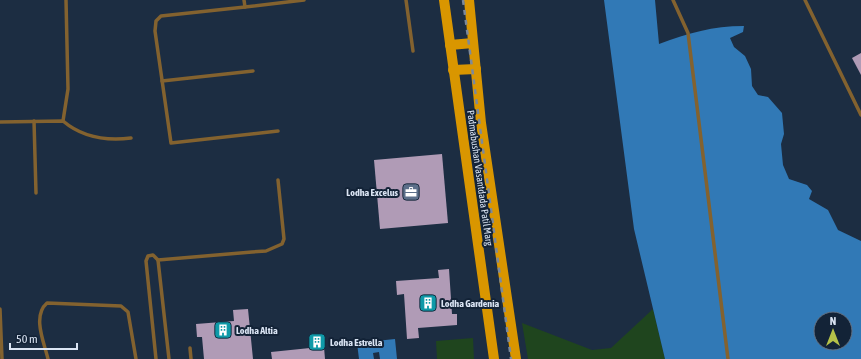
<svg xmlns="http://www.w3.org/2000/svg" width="861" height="359" viewBox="0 0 861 359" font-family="'Asap Condensed',sans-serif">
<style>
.green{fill:#1f451e}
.water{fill:#3179b6;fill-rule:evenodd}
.building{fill:#b09bb6}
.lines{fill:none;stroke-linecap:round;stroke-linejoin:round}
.service{stroke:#83622f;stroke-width:3.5}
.primary{stroke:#d99600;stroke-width:10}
.rail{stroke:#7c899b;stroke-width:2.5;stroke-dasharray:5 5;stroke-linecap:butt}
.labels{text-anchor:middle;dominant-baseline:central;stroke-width:4;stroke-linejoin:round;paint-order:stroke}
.street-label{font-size:10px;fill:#dbe5f4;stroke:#132337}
.poi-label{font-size:10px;font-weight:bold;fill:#dbe5f4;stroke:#132337;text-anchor:start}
</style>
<rect width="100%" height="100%" fill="#1c2d42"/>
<g class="green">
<polygon points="653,309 665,359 528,359 522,323 592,350 611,348"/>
<polygon points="473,338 474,359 437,359 436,341"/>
</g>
<g class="water">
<path d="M 604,0 L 655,0 L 659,44 C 689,33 712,26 744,26 L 743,32 L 730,38 L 734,47 L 745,56 L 751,69 L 752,86 L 758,95 L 768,97 L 782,113 L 784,134 L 781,144 L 783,165 L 789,179 L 807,185 L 812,191 L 809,199 L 828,210 L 838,230 L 861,241 L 861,359 L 665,359 L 634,229 ZM 821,319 L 845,319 L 845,343 L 821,343 Z"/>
<polygon points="395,339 397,359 380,359 379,352 373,353 374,359 359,359 357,343"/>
</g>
<g class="building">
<polygon points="861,53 861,75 852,58"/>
<polygon points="442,154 448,223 380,229 374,160"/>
<polygon points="449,269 452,314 457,314 457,325 418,328 419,338 407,339 404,294 397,295 396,281 439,278 438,270"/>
<polygon points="248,309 253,359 204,359 202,337 197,337 196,324 234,321 233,310"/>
<polygon points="323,335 325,359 272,359 271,352 310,348 309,336"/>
</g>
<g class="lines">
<g class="service">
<polyline points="244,0 245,7 304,0"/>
<polyline points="406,0 413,51"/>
<polyline points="673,0 688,33 728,359"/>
<polyline points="805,0 861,115"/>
<polyline points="245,7 161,16 156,21 155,31 171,143 278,131"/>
<polyline points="162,81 253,71"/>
<polyline points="34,121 36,193"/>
<polyline points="63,121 68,89 66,0"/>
<path d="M 0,122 L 63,121 C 83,138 107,141 131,138"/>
<polyline points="158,260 252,252 266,251 282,244 284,239 278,180"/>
<polyline points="0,309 2,359"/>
<polyline points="190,348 191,359"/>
<path d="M 48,359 C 44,342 32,316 47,303 L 121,306 L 128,312 L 136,359"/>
<polyline points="156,359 146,261 148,256 153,255 158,260 169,359"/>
</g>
<g class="primary">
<polyline points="444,0 494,359"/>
<polyline points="469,0 481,123 516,359"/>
<polyline points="450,45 473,43"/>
<polyline points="453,70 476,69"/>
</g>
<polyline class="rail" points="463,0 511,359"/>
</g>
<defs>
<symbol id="office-square" viewBox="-11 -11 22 22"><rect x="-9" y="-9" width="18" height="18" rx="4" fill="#5c6f8a" stroke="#132337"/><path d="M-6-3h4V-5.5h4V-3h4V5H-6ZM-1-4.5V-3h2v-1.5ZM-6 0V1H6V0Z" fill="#fff"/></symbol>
<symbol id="building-square" viewBox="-11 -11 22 22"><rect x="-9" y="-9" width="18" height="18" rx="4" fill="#0f9aa8" stroke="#132337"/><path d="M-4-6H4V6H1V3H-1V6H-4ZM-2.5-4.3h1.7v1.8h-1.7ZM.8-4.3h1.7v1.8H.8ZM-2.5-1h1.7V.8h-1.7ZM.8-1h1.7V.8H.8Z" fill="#fff"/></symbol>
</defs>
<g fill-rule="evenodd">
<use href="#office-square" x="401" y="182" width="20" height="20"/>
<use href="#building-square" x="418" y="293" width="20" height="20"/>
<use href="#building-square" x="213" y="320" width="20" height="20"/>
<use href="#building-square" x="307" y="332" width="20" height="20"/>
</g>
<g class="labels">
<g class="street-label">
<text transform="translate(480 178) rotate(82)">Padmabushan Vasantdada Patil Marg</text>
</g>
<g class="poi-label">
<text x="398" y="192" text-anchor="end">Lodha Excelus</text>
<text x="441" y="303">Lodha Gardenia</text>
<text x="236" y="330">Lodha Altia</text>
<text x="330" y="342">Lodha Estrella</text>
</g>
</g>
<g transform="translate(833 331)"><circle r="19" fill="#132337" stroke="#637183"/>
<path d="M0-3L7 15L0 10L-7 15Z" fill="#b5c249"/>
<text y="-6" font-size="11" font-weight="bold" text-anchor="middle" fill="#dbe5f4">N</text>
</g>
<path d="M10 343v6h67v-6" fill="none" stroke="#dbe5f4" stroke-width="2"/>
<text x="16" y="343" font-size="12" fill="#dbe5f4" stroke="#132337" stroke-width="3" paint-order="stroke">50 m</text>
</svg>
